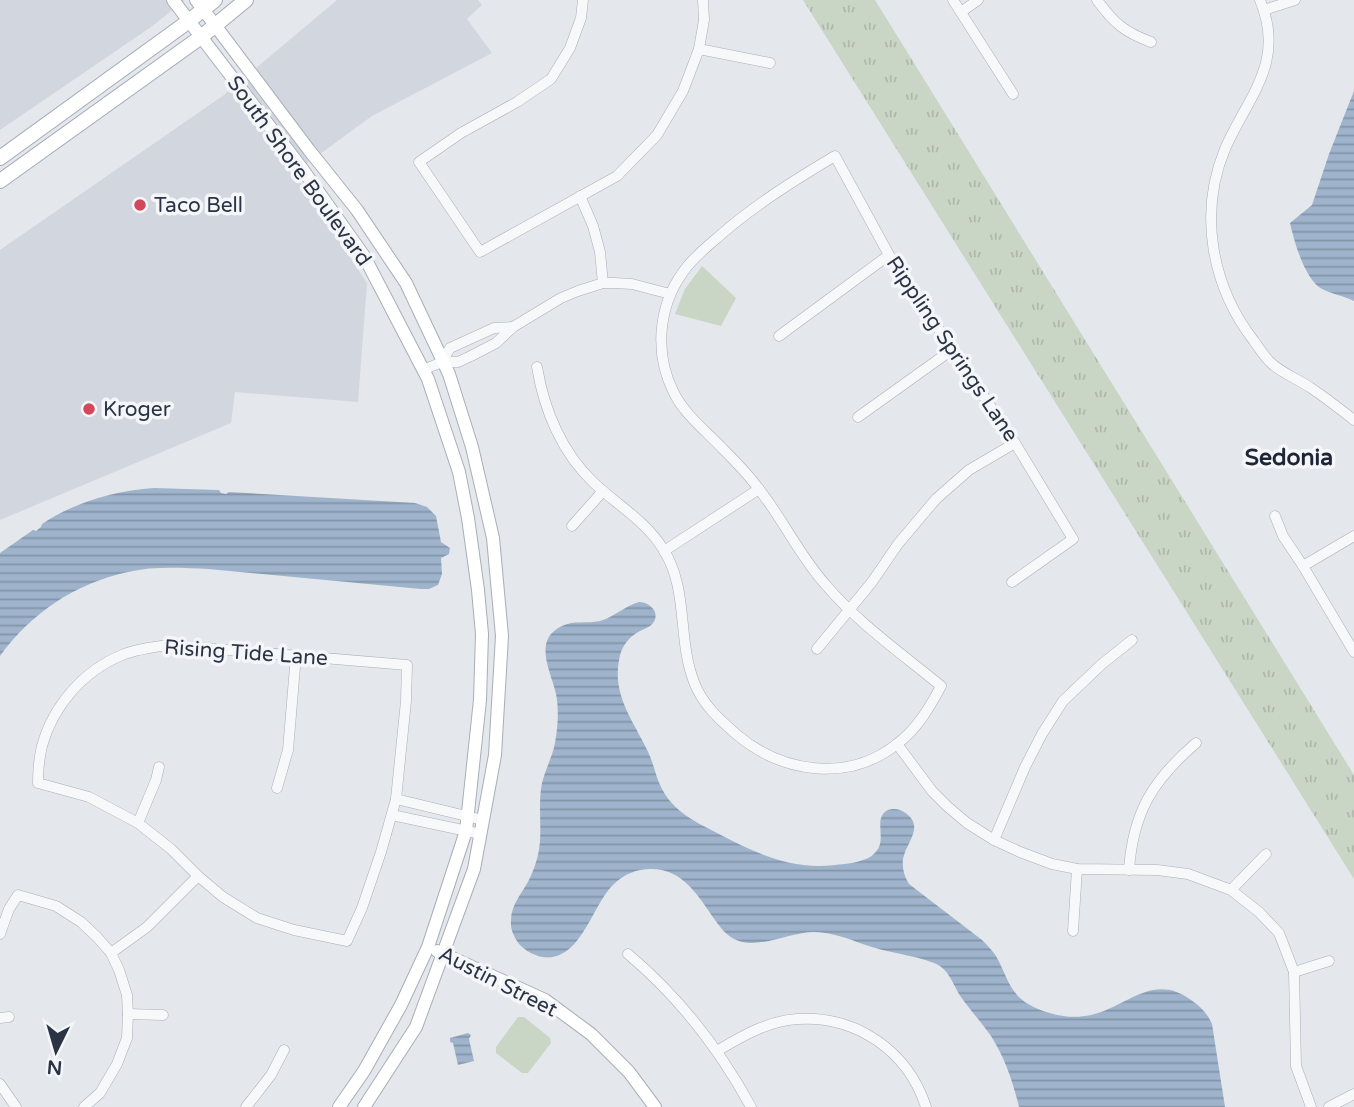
<svg xmlns="http://www.w3.org/2000/svg" width="1354" height="1107" viewBox="0 0 1354 1107" font-family="'Varela Round',sans-serif">
<style>
.built{fill:#d2d6de}
.grass{fill:url(#grass-tufts)}
.park{fill:#c9d6c5}
.water{fill:url(#water-rules)}
.lines{fill:none;stroke-linecap:round;stroke-linejoin:round}
.street-casing{stroke:#a9aeb7;stroke-width:11}
.secondary-casing{stroke:#a9aeb7;stroke-width:14}
.primary-casing{stroke:#a3abb8;stroke-width:16}
.street{stroke:#f7f8fa;stroke-width:10}
.secondary{stroke:#fff;stroke-width:12}
.primary{stroke:#fff;stroke-width:14}
.poi-dot{fill:#d1495b;stroke:#f4f6f9;stroke-width:2.5}
.labels{text-anchor:middle;dominant-baseline:central;stroke-width:7;stroke-linejoin:round;paint-order:stroke}
.street-label{font-size:21px;fill:#2b3445;stroke:#f4f6f9}
.poi-label{font-size:21px;fill:#2b3445;stroke:#f4f6f9;text-anchor:start}
.neighbourhood-label{font-size:23px;font-weight:bold;fill:#1d2536;stroke:#f4f6f9}
</style>
<defs>
<pattern id="grass-tufts" width="24" height="20" patternUnits="userSpaceOnUse" patternTransform="scale(1.75)"><rect width="24" height="20" fill="#c9d6c5"/><path d="M3 7l-1-3M5 7V3M7 7l1-3M15 17l-1-3M17 17v-4M19 17l1-3" fill="none" stroke="#adb8ab"/></pattern>
<pattern id="water-rules" width="6" height="5" patternUnits="userSpaceOnUse" patternTransform="scale(1.75)"><rect width="6" height="5" fill="#9fb4cc"/><path d="M0 2.5h6" fill="none" stroke="#8293a7"/></pattern>
</defs>
<rect width="100%" height="100%" fill="#e4e7ec"/>
<g class="built">
<polygon points="0,0 185,0 151,27 0,130"/>
<polygon points="337,0 478,0 482,5 467,19 492,53 372,116 294,173 367,283 358,402 235,392 231,423 0,520 0,250 224,95"/>
</g>
<polygon class="grass" points="803,0 875,0 1354,775 1354,879"/>
<g class="park">
<polygon points="702,266 736,298 721,326 675,314 685,289"/>
<polygon points="518,1017 524,1017 550,1038 551,1043 528,1073 522,1073 496,1053 496,1047"/>
</g>
<g class="water">
<path d="M 1354,91 L 1354,301 C 1344,296 1332,294 1322,289 C 1305,280 1294,241 1290,223 L 1312,205 L 1329,154 Z"/>
<path d="M 154,488 L 219,490 L 221,493 L 226,494 L 229,492 L 415,503 L 427,507 L 436,516 L 441,542 L 450,548 L 449,554 L 441,558 L 442,574 L 438,585 L 429,589 L 421,589 L 208,569 C 182,568 154,566 128,572 C 76,583 31,613 0,656 L 0,553 L 33,530 L 36,531 L 41,527 L 42,524 C 75,502 114,491 154,488 Z"/>
<path d="M 639,602 C 649,602 661,612 653,623 C 650,627 644,629 640,631 C 628,637 621,647 619,660 C 612,697 635,723 649,754 C 654,765 656,778 662,789 C 674,812 696,822 719,834 C 758,854 790,870 835,865 C 845,864 856,863 866,859 C 873,856 878,851 880,844 C 883,833 875,816 888,810 C 894,808 899,809 904,812 C 926,826 906,842 903,859 C 902,868 904,876 909,884 L 982,940 C 987,945 992,950 996,956 C 1009,979 1009,997 1038,1009 C 1055,1016 1073,1019 1091,1015 C 1127,1007 1153,972 1191,1000 C 1200,1006 1208,1014 1212,1024 L 1225,1107 L 1019,1107 C 1013,1082 1005,1058 991,1036 C 982,1023 971,1011 961,997 C 954,987 951,974 940,966 C 925,957 890,953 872,947 C 853,941 834,932 814,932 C 790,932 756,951 734,939 C 726,935 720,927 715,920 C 698,896 683,868 650,869 C 637,869 625,874 615,883 C 592,903 582,962 543,957 C 535,956 526,951 520,945 C 514,938 510,929 511,920 C 511,905 522,893 529,880 C 533,872 536,863 538,855 C 543,833 538,811 541,789 C 543,773 552,759 555,743 C 558,727 559,709 556,694 C 551,671 532,640 562,626 C 574,620 587,624 600,621 C 614,617 625,606 639,602 Z"/>
<polygon points="468,1033 471,1035 469,1039 474,1061 458,1065 453,1043 450,1042 450,1038"/>
</g>
<g class="lines">
<defs>
<g id="street">
<polyline points="583,0 581,18 570,48 551,79 517,102 461,133 419,162 480,252 617,176 657,135 683,91 699,49 704,20 703,0"/>
<polyline points="953,0 1013,94"/>
<path d="M 1097,0 C 1114,23 1124,32 1151,42"/>
<path d="M 1260,0 C 1286,63 1248,96 1225,149 C 1198,214 1212,287 1254,341 C 1259,348 1264,356 1270,362 C 1281,373 1298,379 1311,388 C 1326,398 1340,409 1354,420"/>
<polyline points="1264,10 1295,0"/>
<polyline points="961,12 978,0"/>
<polyline points="699,49 770,63"/>
<polyline points="580,196 593,226 600,252 603,283"/>
<polyline points="779,336 889,255"/>
<polyline points="442,362 450,348 494,328 513,327"/>
<path d="M 537,367 C 544,410 562,453 594,483 C 617,505 646,521 663,549 C 689,589 677,638 694,682 C 702,704 719,719 736,734 C 782,773 848,783 897,744 C 917,729 930,707 941,686 C 901,653 859,624 825,584 C 799,555 783,519 758,488 C 748,474 735,461 723,449 C 706,431 685,415 674,393 C 654,354 658,307 683,272 C 692,259 705,248 717,238 C 753,206 793,181 835,156 L 889,255 L 1015,443 L 1073,539 L 1012,582"/>
<polyline points="423,370 442,362 458,362 471,356 496,343 513,327 561,298 578,291 603,283 614,283 632,284 670,294"/>
<polyline points="858,417 953,349"/>
<polyline points="1275,516 1283,536 1303,566 1354,652"/>
<polyline points="572,526 603,491"/>
<polyline points="664,551 759,489"/>
<polyline points="1303,566 1354,536"/>
<path d="M 169,645 L 407,665 L 406,701 L 396,799 L 381,852 L 362,908 L 347,941 L 294,930 L 257,918 L 223,897 L 198,876 L 171,849 L 138,823 L 89,797 L 38,783 C 38,771 39,758 42,746 C 53,706 83,671 122,655 C 137,649 153,647 169,645 Z"/>
<polyline points="817,649 872,582 898,544 936,499 969,470 1015,443"/>
<polyline points="897,744 932,791 948,807 967,823 994,840 1020,852 1052,864 1077,869 1157,870 1188,874 1231,890 1259,912 1279,933 1294,972 1296,1066 1311,1107"/>
<polyline points="277,788 288,750 296,655"/>
<polyline points="396,799 483,820"/>
<polyline points="392,815 481,834"/>
<polyline points="138,823 156,780 159,767"/>
<polyline points="994,840 1025,767 1042,734 1063,701 1102,664 1132,640"/>
<path d="M 1129,870 C 1133,812 1153,780 1196,743"/>
<polyline points="1231,890 1266,854"/>
<polyline points="1073,931 1077,869"/>
<polyline points="0,934 9,909 18,895 56,906 81,922 97,937 111,953 119,970 127,995 128,1014 127,1038 117,1064 100,1093 84,1107"/>
<polyline points="111,953 147,927 198,876"/>
<path d="M 628,954 C 679,997 719,1048 751,1107"/>
<polyline points="1294,972 1329,961"/>
<polyline points="128,1014 163,1015"/>
<polyline points="0,1018 9,1017"/>
<path d="M 717,1051 C 742,1036 768,1021 797,1019 C 856,1015 908,1051 926,1107"/>
<polyline points="0,1084 16,1107"/>
<polyline points="246,1107 271,1075 284,1050"/>
<polyline points="1329,1107 1354,1094"/>
</g>
<g id="secondary">
<polyline points="173,0 303,170 364,256 428,379 459,472 468,518 478,590 482,634 480,700 466,831 428,947 401,1005 364,1071 339,1107"/>
<polyline points="196,0 309,150 357,210 406,283 449,374 472,447 493,538 502,636 495,755 474,869 416,1027 364,1107"/>
<polyline points="437,951 545,1000 591,1034 629,1072 655,1107"/>
</g>
<g id="primary">
<polyline points="0,158 189,21 215,0"/>
<polyline points="0,181 201,37 246,0"/>
</g>
</defs>
<use href="#street" class="street-casing"/>
<use href="#secondary" class="secondary-casing"/>
<use href="#primary" class="primary-casing"/>
<use href="#street" class="street"/>
<use href="#secondary" class="secondary"/>
<use href="#primary" class="primary"/>
</g>
<g class="poi-dot">
<circle cx="140" cy="205" r="7"/>
<circle cx="89" cy="409" r="7"/>
</g>
<g class="labels">
<g class="street-label">
<text transform="translate(299 171) rotate(54)">South Shore Boulevard</text>
<text transform="translate(952 349) rotate(56)">Rippling Springs Lane</text>
<text transform="translate(246 653) rotate(4)">Rising Tide Lane</text>
<text transform="translate(498 982) rotate(27)">Austin Street</text>
</g>
<g class="poi-label">
<text x="154" y="205">Taco Bell</text>
<text x="103" y="409">Kroger</text>
</g>
<g class="neighbourhood-label">
<text x="1289" y="458">Sedonia</text>
</g>
</g>
<g transform="translate(56 1051) rotate(185)" stroke="#f4f6f9" stroke-width="5" paint-order="stroke">
<path d="M0-5L12 26L0 18L-12 26Z" fill="#2b3445"/>
<text y="-10" font-size="19" font-weight="bold" text-anchor="middle" fill="#2b3445">N</text>
</g>
</svg>
